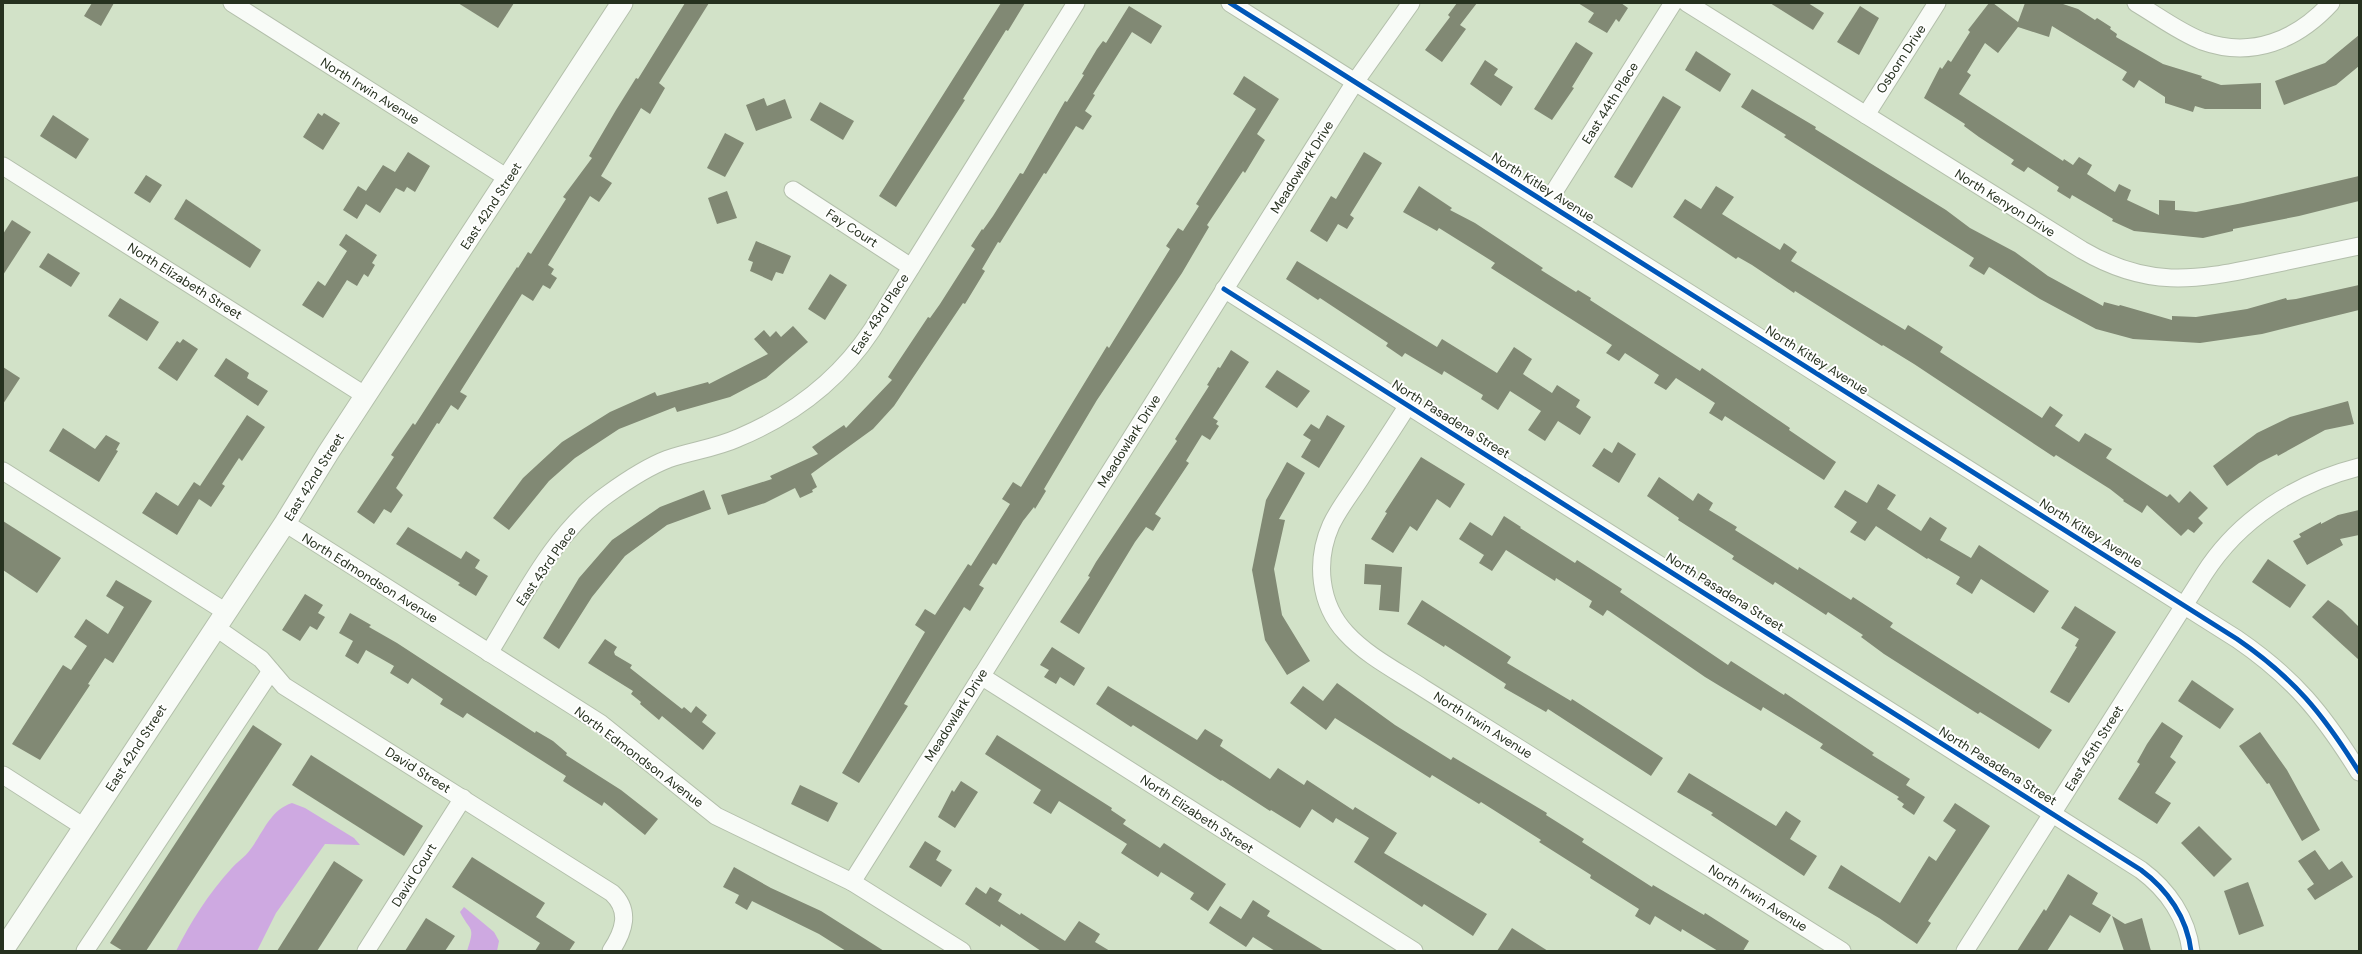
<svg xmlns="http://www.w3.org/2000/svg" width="2362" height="954" viewBox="0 0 2362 954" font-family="'DM Sans',sans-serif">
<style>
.water{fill:#cea9e1}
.building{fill:#818974}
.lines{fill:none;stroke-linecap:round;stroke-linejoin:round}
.minor-casing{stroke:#b3bfab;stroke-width:19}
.tertiary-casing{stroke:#b3bfab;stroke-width:23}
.minor{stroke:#f8fbf7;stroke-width:17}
.tertiary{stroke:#f8fbf7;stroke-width:21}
.cycleway-casing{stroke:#fff;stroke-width:8}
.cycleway{stroke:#0057b8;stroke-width:5}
.labels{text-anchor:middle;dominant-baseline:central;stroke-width:4;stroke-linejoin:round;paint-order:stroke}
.street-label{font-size:13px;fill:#26311f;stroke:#fff}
</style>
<rect width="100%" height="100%" fill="#d2e2c8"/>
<g class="water">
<path d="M 292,803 L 305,808 L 354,838 L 360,845 L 325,844 L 276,913 L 257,951 L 176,951 C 190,923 209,893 231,869 C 237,862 245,857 250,850 C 263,833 270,810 292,803 Z"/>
<path d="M 464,907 L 494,932 L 499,941 L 497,951 L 467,951 C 476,925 470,932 460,912 Z"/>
</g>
<g class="building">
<polygon points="92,3 114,3 101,26 84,16"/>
<polygon points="458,3 514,3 498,28"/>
<polygon points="685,3 709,3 659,83 665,88 650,114 641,108 601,176 612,183 599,202 590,196 548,265 554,269 551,274 557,278 550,289 543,285 533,301 522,294 460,392 467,396 458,410 451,405 439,424 437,423 396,488 403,495 391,513 384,509 374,524 357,512 394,457 391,455 413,423 415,425 517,267 518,268 528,252 531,254 566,199 563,197 592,158 589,156 616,110 636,78 638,79"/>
<polygon points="1001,3 1025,3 1008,31 1006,30 963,99 965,100 896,207 879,196"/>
<polygon points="1457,3 1477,3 1460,25 1466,29 1442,62 1425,50 1450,17 1448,15"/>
<polygon points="1578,3 1621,3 1628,8 1619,22 1616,19 1607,33 1588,22 1594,13"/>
<polygon points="1770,3 1808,3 1824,13 1813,30"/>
<polygon points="1989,3 1993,3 2018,22 2025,3 2060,3 2078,9 2095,20 2097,18 2111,27 2110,29 2117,34 2116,37 2163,64 2202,76 2201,78 2221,85 2261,83 2261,109 2205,109 2195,106 2193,112 2165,103 2165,97 2139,80 2134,88 2122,80 2127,72 2052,26 2049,37 2018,27 1998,53 1985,43 1967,72 1971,75 1959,94 2063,161 2064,159 2073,165 2079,157 2092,165 2087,174 2115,192 2119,184 2131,190 2127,200 2159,215 2159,200 2175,201 2175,210 2196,212 2243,203 2359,176 2359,201 2299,216 2233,229 2233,231 2203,238 2134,231 2112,221 2113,219 2072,195 2070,199 2057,191 2059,187 2028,167 2024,172 2011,164 2014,160 1979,137 1964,126 1965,124 1924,98 1940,67 1942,69 1948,60 1951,62 1970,32 1968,30"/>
<polygon points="1129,6 1162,26 1151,44 1132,32 1093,94 1095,95 1085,111 1092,116 1083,130 1076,126 1046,174 1044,173 1000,243 998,242 982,269 985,271 965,304 963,303 894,406 873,429 811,474 817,487 812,490 813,492 800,498 795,488 765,503 728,515 721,495 772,479 770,476 818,454 812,447 844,425 846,428 892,380 888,377 928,317 930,318 940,304 975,249 971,246 982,229 983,230 993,216 1020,173 1023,174 1065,101 1067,102 1084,75 1082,74 1097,49 1103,41 1106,43"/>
<polygon points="1860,6 1879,18 1859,55 1837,42"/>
<polygon points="2359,35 2359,66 2336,85 2284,105 2275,81 2325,63"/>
<polygon points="1576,42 1593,53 1572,87 1574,88 1552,120 1534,109"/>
<polygon points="1696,51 1731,74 1720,92 1685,70"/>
<polygon points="1485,60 1498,69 1494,75 1513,87 1501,106 1470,84"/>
<polygon points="1244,76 1279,99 1257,134 1265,140 1245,173 1243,171 1207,225 1209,227 1182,273 1097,400 1044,489 1046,491 1035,509 1034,507 1023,521 996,565 993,563 979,585 984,588 970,611 964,607 931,660 904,704 908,706 859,783 842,773 925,632 915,625 925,609 935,615 968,564 971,566 1010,504 1002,499 1013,482 1021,487 1107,346 1109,348 1170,249 1166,246 1178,228 1183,231 1199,206 1196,204 1256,109 1233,94"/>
<polygon points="1752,89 1816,127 1815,129 1946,210 1970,228 2015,252 2048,276 2103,306 2104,302 2119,306 2120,305 2172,320 2172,316 2196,317 2247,309 2286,298 2287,300 2296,299 2359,285 2359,310 2262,334 2200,343 2133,339 2096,329 2040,299 1991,268 1989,267 1984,275 1969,266 1974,258 1784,137 1786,135 1741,107"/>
<polygon points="1663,96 1681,107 1632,188 1614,177"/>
<polygon points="764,98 767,106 785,99 792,118 756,131 746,105"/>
<polygon points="820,102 854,121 843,140 810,120"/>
<polygon points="318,113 322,116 324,113 340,123 323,150 303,137"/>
<polygon points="53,115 89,139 76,159 40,136"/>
<polygon points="725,133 744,143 725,177 707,168"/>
<polygon points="408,152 430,166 415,192 407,187 404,192 396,188 380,213 366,204 357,219 343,210 358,186 366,191 383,165 395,172"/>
<polygon points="1364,152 1382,163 1350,215 1354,218 1347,229 1338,224 1327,242 1310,231 1331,196 1336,199"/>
<polygon points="146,175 162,185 150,203 134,193"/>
<polygon points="1419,186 1452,208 1450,210 1475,223 1543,268 1541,270 1576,292 1578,290 1591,298 1590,300 1700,371 1702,368 1790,428 1789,430 1836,462 1824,480 1725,416 1722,421 1709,413 1715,403 1676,378 1666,390 1654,383 1659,375 1625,353 1619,361 1606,353 1612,345 1491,268 1495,263 1439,228 1437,231 1403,212"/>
<polygon points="1716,186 1734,197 1722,214 1780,250 1784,243 1797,252 1791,261 1905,330 1908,325 1943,347 1940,352 2042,418 2050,406 2063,415 2055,426 2079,442 2085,433 2112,449 2106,458 2167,497 2170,494 2179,503 2190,491 2208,508 2198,518 2203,523 2194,533 2188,529 2181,536 2147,505 2142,513 2123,501 2124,500 2110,489 2056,455 2054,457 1914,364 1883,345 1882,346 1795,291 1794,293 1752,265 1738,257 1736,259 1673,217 1685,199 1701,209"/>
<polygon points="727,191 737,218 717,224 708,198"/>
<polygon points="186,199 261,250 250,268 174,219"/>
<polygon points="12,220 31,232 3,275 3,234"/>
<polygon points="346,234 377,255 372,263 375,265 368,277 364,274 357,286 347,280 323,318 302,305 318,281 325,286 347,251 339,245"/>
<polygon points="756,241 791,256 783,274 776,272 772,281 750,271 753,262 748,260"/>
<polygon points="48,253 80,273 71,287 39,267"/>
<polygon points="1297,261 1437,347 1442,339 1497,373 1514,347 1532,359 1523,374 1552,393 1557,385 1580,400 1576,407 1591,417 1580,435 1558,421 1545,441 1528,430 1541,411 1510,391 1498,410 1481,399 1483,395 1444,371 1442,375 1405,353 1402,357 1386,346 1388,343 1320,298 1318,300 1286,279"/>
<polygon points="830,274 847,285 825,320 808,309"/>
<polygon points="120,298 159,322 147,341 108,316"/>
<polygon points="793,326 808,342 766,378 730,397 677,412 675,407 619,429 575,458 549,481 509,530 493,518 523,478 562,442 610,412 655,392 657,396 708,382 709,384 768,354 754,339 764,330 770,337 776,331 781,337"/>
<polygon points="183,339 198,349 177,381 158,368 177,341 180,343"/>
<polygon points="1231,350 1249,362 1213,418 1218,421 1216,424 1219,426 1210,440 1202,435 1186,461 1189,463 1155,514 1161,518 1153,531 1146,527 1135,542 1079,634 1060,622 1090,577 1088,576 1096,562 1177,441 1175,439 1209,386 1207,385 1218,367 1220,368"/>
<polygon points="226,358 249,373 247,378 268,391 258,406 214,376"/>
<polygon points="3,367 20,378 3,404"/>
<polygon points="1277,370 1310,391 1297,408 1265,387"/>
<polygon points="2348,401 2354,424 2325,430 2278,456 2277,454 2259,463 2227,486 2213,466 2257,433 2290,417"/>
<polygon points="247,415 265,427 242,461 239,458 222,484 225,486 211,507 199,499 177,535 142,513 156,492 178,506 194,482 200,486"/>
<polygon points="1327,415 1345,426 1319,468 1301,457 1311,440 1303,435 1311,424 1319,429"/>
<polygon points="63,428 95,449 106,435 120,443 116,450 118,451 99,482 49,451"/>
<polygon points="1618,442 1636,454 1619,483 1592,466 1604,448 1612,453"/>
<polygon points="1421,457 1465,484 1450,508 1437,499 1417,531 1410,526 1393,553 1371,539 1387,513 1385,512"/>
<polygon points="1287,462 1305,473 1279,519 1285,520 1274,569 1282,615 1310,661 1287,675 1265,640 1252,570 1266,500"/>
<polygon points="1659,477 1693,501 1698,493 1713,503 1709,510 1737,527 1735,530 1798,570 1799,567 1851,600 1853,597 1893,623 1890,627 2052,730 2039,749 1980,712 1978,714 1884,654 1861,637 1863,635 1828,612 1826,615 1775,582 1773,585 1732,559 1734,556 1678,520 1679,518 1647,496"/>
<polygon points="1878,484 1896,495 1887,509 1921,531 1930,517 1947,528 1940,540 1971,558 1979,545 2049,591 2034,613 1981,579 1972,594 1956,584 1960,577 1928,558 1927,559 1876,526 1865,541 1850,532 1857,522 1834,507 1845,490 1867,503"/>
<polygon points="704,490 711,509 667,525 625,556 592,597 559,649 543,638 579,578 612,540 660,507"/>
<polygon points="2359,510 2359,535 2340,539 2343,545 2307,565 2293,541 2301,537 2299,534 2321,522 2321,524 2338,515"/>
<polygon points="1504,516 1521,527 1520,528 1575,563 1577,560 1622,589 1620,592 1728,665 1731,661 1784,695 1785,693 1874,753 1872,755 1910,779 1906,785 1925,797 1914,815 1902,807 1904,804 1897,799 1899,797 1820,748 1823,744 1763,707 1761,711 1705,677 1609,611 1607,610 1603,616 1589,607 1592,601 1556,578 1555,581 1506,550 1492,571 1479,563 1484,555 1459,539 1470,522 1492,536"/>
<polygon points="3,521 61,558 37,593 3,570"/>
<polygon points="408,527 461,559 466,551 480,560 475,568 488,576 476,596 458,585 460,583 396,544"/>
<polygon points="2268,559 2306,585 2290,608 2252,582"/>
<polygon points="1365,564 1402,567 1399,612 1379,610 1381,585 1364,584"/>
<polygon points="116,580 152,601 113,663 105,658 88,684 90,685 40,760 12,744 63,665 71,670 87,646 74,637 86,619 108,634 124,607 106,596"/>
<polygon points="305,594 323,605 318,613 325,617 317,630 310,626 300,641 282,630"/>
<polygon points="1422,600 1511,657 1507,663 1571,701 1572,699 1663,758 1651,776 1548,709 1546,712 1504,688 1506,684 1445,645 1444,647 1407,624"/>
<polygon points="2328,600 2342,610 2359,627 2359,660 2312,617"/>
<polygon points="2075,606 2116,632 2069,703 2050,692 2077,647 2075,646 2079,639 2061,628"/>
<polygon points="350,613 371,625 369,627 397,643 535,733 536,731 553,741 567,753 566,755 621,790 658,819 645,835 604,802 602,806 563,781 566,776 467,713 463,718 440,704 443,699 412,678 408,684 390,673 394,666 366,650 358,664 345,656 353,641 339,633"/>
<polygon points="605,639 617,647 614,652 615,655 632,665 630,668 682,709 684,707 691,713 696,706 707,715 702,722 716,733 703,750 662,716 659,720 640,704 641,702 631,694 633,691 588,663"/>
<polygon points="1052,647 1085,668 1074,686 1060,677 1056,684 1044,677 1049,670 1040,665"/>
<polygon points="2192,680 2234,709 2220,729 2178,701"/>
<polygon points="1337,683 1395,725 1451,760 1453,757 1547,813 1546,815 1584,839 1582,842 1652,887 1653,885 1704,915 1705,913 1749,941 1743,951 1718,951 1682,929 1681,932 1655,916 1650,925 1635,916 1639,909 1590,878 1591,875 1539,842 1541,840 1481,802 1479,804 1432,775 1430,778 1335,718 1326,730 1290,703 1303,686 1323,701"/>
<polygon points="1108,686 1197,740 1205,729 1223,740 1220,746 1270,779 1278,768 1304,785 1307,780 1353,810 1355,807 1397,833 1384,853 1487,914 1473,936 1424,904 1422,907 1354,862 1369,838 1336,818 1333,823 1312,809 1300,828 1271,810 1270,811 1222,780 1221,781 1133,725 1131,727 1096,704"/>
<polygon points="2162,722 2183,736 2170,757 2176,762 2155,793 2171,803 2157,824 2118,799 2140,764 2137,762 2147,744"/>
<polygon points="253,725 282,744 146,951 123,951 110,943"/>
<polygon points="2260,732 2287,770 2320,830 2302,841 2269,783 2267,784 2239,746"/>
<polygon points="997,735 1112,808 1111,810 1126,820 1123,824 1160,848 1164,843 1226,884 1208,911 1190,899 1194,893 1161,872 1158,877 1121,853 1127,844 1075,811 1059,801 1051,814 1033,803 1041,790 985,754"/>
<polygon points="311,755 423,826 404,856 292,785"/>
<polygon points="1689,773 1776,826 1786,811 1801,821 1790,839 1817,856 1804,876 1711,815 1713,813 1677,792"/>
<polygon points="961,781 978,792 955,828 938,817 952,790 954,792"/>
<polygon points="800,785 838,803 828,822 791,804"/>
<polygon points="1955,803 1990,826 1928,921 1931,923 1917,944 1879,918 1828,888 1841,865 1900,903 1929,856 1936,861 1956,830 1943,821"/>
<polygon points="2199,826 2232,859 2214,877 2181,843"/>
<polygon points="925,841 941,851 936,860 952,870 941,887 909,867"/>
<polygon points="2315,850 2329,870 2342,861 2353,877 2315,900 2307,889 2314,884 2298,861"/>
<polygon points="472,857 545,903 536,917 575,942 569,951 535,951 540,943 452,887"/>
<polygon points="334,861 363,880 317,951 277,951"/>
<polygon points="734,867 771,888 821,911 884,951 846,951 819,934 752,901 747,910 735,903 739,895 723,887"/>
<polygon points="2068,874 2098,893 2092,904 2111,915 2100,933 2070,915 2047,951 2017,951 2044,909 2046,911"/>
<polygon points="2248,882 2264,926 2239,935 2224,891"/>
<polygon points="976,887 986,894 990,887 1002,894 998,901 1020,915 1021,913 1065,941 1079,921 1100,934 1095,942 1110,951 1041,951 1001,924 1000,927 965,904"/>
<polygon points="1253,900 1270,911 1267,916 1324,951 1275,951 1253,937 1246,947 1209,923 1220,906 1241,919"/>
<polygon points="2112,916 2125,924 2142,918 2151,951 2124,951"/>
<polygon points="426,918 455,936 445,951 405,951"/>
<polygon points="1512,928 1548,951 1497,951"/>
</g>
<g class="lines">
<defs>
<g id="minor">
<polyline points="232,3 509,179"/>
<path d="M 1230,3 L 2237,639 C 2294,678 2323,714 2359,772"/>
<path d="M 1687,3 L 2082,250 C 2147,288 2193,281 2264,266 C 2296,259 2327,253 2359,246"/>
<path d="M 2136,3 C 2158,16 2179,32 2202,41 C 2252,59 2297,40 2331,3"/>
<polyline points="1866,115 1937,3"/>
<polyline points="3,166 366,396"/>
<polyline points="793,190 911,267"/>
<polyline points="1547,203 1673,3"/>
<path d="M 1224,289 L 2141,870 C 2168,890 2187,918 2191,951"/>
<path d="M 1408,405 C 1393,429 1377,453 1362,476 C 1352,492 1339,508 1331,525 C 1315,561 1319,604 1346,633 C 1367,656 1397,671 1423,688 L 1842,951"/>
<polyline points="3,471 226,612"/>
<polyline points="285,523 600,723 716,816 852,882 962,951"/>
<path d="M 215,627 L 261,659 L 284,686 L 612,893 C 631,911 624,931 611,951"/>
<path d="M 489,653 C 523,598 554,532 608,494 C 626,481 647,467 668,459 C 691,451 716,448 738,438 C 793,415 839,380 872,330 L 1076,3"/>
<polyline points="981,676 1414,951"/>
<polyline points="3,775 84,827"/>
<polyline points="852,882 1355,82 1411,3"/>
<polyline points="85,951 271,671"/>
<polyline points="366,951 463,798"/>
<path d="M 1965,951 L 2204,574 C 2239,519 2296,483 2359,467"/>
</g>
<polyline id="tertiary" points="3,950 285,523 328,453 622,3"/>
</defs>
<use href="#minor" class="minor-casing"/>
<use href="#tertiary" class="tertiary-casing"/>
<use href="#minor" class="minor"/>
<use href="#tertiary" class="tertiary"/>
<defs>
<g id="cycleway">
<path d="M 1230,3 L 2237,639 C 2294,678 2323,714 2359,772"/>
<path d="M 1224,289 L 2141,870 C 2168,890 2187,918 2191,951"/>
</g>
</defs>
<use href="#cycleway" class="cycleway-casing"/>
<use href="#cycleway" class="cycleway"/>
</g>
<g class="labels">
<g class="street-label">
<text transform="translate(1901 59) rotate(-57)">Osborn Drive</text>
<text transform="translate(370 91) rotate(32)">North Irwin Avenue</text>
<text transform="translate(1610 103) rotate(-58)">East 44th Place</text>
<text transform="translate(1302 167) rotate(-58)">Meadowlark Drive</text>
<text transform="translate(1543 187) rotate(32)">North Kitley Avenue</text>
<text transform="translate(2005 203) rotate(32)">North Kenyon Drive</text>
<text transform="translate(491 206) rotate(-57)">East 42nd Street</text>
<text transform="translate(852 228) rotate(33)">Fay Court</text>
<text transform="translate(185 281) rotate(32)">North Elizabeth Street</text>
<text transform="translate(880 314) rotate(-57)">East 43rd Place</text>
<text transform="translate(1817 360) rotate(32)">North Kitley Avenue</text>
<text transform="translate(1451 419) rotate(32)">North Pasadena Street</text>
<text transform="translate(1129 441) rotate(-58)">Meadowlark Drive</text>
<text transform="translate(314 477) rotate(-58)">East 42nd Street</text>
<text transform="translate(2091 533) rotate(32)">North Kitley Avenue</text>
<text transform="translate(546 566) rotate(-55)">East 43rd Place</text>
<text transform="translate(370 578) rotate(32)">North Edmondson Avenue</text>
<text transform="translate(1725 592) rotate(32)">North Pasadena Street</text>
<text transform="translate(956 715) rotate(-58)">Meadowlark Drive</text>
<text transform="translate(1483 725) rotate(32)">North Irwin Avenue</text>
<text transform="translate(136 748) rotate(-57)">East 42nd Street</text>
<text transform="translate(2094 748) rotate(-58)">East 45th Street</text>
<text transform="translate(639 757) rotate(37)">North Edmondson Avenue</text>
<text transform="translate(1998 766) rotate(32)">North Pasadena Street</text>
<text transform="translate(418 770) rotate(32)">David Street</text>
<text transform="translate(1197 814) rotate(33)">North Elizabeth Street</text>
<text transform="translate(414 875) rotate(-58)">David Court</text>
<text transform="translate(1758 898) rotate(32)">North Irwin Avenue</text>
</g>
</g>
<rect width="2362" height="954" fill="none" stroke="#26311f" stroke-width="8"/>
</svg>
